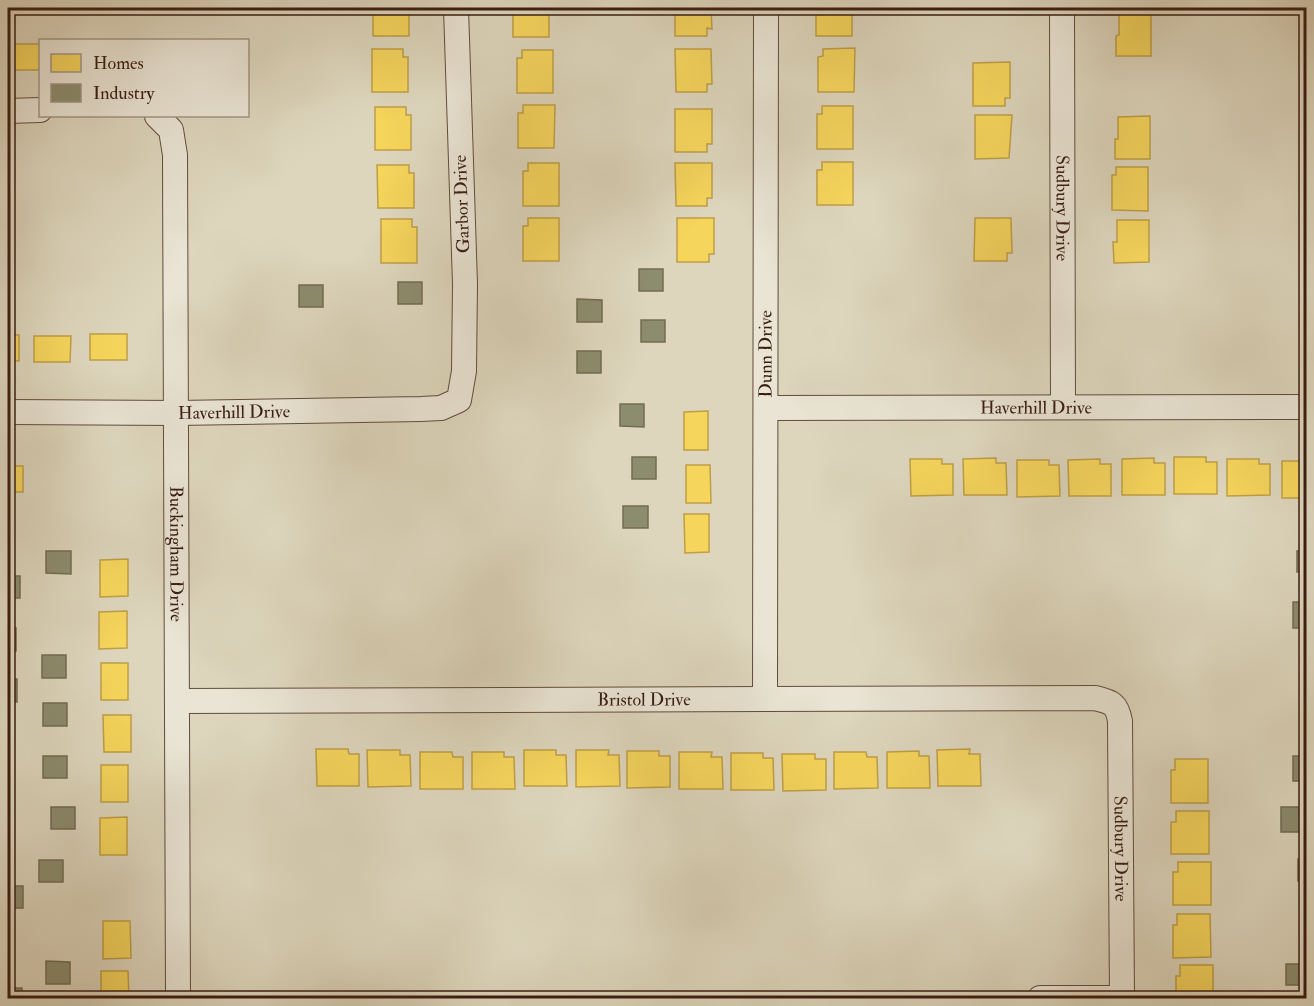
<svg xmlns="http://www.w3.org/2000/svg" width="1314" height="1006" viewBox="0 0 1314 1006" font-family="'IM FELL Double Pica',serif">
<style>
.homes{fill:#f6d55c;stroke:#be9e46;stroke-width:1.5}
.industry{fill:#8c8c6e;stroke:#736b52;stroke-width:1.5}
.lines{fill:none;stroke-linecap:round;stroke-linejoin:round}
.minor-casing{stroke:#634b3d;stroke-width:26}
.minor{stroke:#e9e4d4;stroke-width:24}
.labels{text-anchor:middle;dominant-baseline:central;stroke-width:6;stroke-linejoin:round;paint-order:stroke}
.street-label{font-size:18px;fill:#3a1d12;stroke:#e9e4d4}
</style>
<rect width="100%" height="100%" fill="#ddd6bd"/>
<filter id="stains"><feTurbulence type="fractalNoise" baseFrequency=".00333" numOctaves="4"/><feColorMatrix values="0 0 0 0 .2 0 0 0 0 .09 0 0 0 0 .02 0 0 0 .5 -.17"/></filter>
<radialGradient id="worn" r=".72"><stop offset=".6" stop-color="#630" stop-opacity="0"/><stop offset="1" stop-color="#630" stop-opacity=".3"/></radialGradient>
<g class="homes">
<rect x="373" y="8" width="36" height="28"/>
<rect x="513" y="8" width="36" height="29"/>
<polygon points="675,8 711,8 712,29 707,28 707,36 675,36"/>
<rect x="816" y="8" width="36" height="28"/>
<polygon points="1119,13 1151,13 1151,56 1116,56 1116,36 1119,35"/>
<rect x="8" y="44" width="32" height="26"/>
<polygon points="855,48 854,92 818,92 818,57 823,56 823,49"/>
<polygon points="372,49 403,49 403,57 408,57 408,92 372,92"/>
<polygon points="675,49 711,49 712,84 707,84 707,92 676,92"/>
<polygon points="522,50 553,50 553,93 517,93 517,58 522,58"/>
<polygon points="1010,62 1010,98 1005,98 1005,106 973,106 973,63"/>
<polygon points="523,105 555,105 554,148 518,148 518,113 523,113"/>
<polygon points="822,106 853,106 853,149 817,149 817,114 822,114"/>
<polygon points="375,107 406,107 406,115 411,115 411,150 375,150"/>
<polygon points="675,109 712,109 712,144 707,144 707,152 675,152"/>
<polygon points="975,115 1012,115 1009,158 975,159"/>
<polygon points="1150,116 1150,159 1115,159 1115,139 1118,139 1118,117"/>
<polygon points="822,162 853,162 853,205 817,205 817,170 822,170"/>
<polygon points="528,163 559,163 559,206 523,206 523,171 528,171"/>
<polygon points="675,163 712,163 712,198 707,198 707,206 676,206"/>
<polygon points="377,165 409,165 409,173 414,173 414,208 378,208"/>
<polygon points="1116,167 1148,167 1148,211 1112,210 1112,175 1116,175"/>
<polygon points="528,218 559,218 559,261 523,261 523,226 528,226"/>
<polygon points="677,218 714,218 714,254 709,254 709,262 677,262"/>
<polygon points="975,218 1011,218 1012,253 1007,253 1007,261 974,261"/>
<polygon points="381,219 412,219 412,227 417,227 417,263 381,263"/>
<polygon points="1117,220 1149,220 1149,262 1114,263 1113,242 1117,242"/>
<rect x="90" y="334" width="37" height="26"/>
<polygon points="8,335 19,335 19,361 8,360"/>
<polygon points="34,336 71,336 70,362 34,362"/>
<polygon points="708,411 708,450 684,450 684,412"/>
<polygon points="1174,457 1206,457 1206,462 1217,462 1217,494 1174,494"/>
<polygon points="996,458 996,463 1006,463 1007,495 964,495 963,459"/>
<polygon points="1154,458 1154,463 1165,463 1165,495 1122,495 1122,459"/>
<polygon points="910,459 942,459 942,464 953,464 953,495 911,496"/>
<polygon points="1100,459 1100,464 1111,464 1111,496 1069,496 1068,460"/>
<polygon points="1227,459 1259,459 1259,464 1270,464 1270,495 1227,496"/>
<polygon points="1017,460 1049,460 1049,465 1059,465 1060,496 1017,497"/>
<rect x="1282" y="461" width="24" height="37"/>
<polygon points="686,465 710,465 711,503 686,503"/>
<rect x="8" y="466" width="15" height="26"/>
<polygon points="684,514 709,514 709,552 685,553"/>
<polygon points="128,559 128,596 100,597 100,560"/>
<polygon points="127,611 127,648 99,649 99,612"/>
<rect x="101" y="663" width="27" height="37"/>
<polygon points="103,715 131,715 131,752 104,752"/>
<polygon points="316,749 348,749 349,754 359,754 359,786 317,786"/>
<polygon points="970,749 969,754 980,754 981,786 938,786 937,750"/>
<polygon points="367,750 400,750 400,755 410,755 411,786 368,787"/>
<polygon points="524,750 556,750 556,755 566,755 567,786 524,786"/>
<polygon points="576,750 609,750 608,755 619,755 620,786 576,787"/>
<polygon points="627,751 659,751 659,756 670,756 670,787 627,788"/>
<polygon points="919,751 919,756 929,756 930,788 887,788 887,752"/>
<polygon points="420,752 452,752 453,757 463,757 463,789 420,789"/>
<polygon points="472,752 504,752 504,757 514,757 515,789 472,789"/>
<polygon points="679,752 712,752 711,757 722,757 723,789 679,789"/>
<polygon points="834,752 866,752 867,757 877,757 878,788 834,789"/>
<polygon points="731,753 763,753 763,758 773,758 774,790 731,790"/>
<polygon points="782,754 815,754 815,759 826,759 826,790 783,791"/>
<polygon points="1175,759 1208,759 1208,803 1171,803 1171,770 1175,770"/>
<rect x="101" y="765" width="27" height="37"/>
<polygon points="1176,811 1209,811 1209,854 1171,854 1171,822 1176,822"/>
<polygon points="127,817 127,855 100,855 100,818"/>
<polygon points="1178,862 1211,862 1211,905 1173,905 1173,872 1178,872"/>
<polygon points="1177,914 1210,914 1211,957 1173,958 1173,925 1177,925"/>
<polygon points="103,921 130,921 131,958 103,959"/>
<polygon points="1180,965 1213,965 1213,998 1176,998 1176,976 1180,976"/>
<polygon points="101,971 128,971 129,998 101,998"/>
</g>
<g class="industry">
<rect x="639" y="269" width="24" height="22"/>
<rect x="398" y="282" width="24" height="22"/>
<rect x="299" y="285" width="24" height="22"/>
<polygon points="577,299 602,300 602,322 577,322"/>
<rect x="641" y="320" width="24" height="22"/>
<rect x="577" y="351" width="24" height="22"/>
<polygon points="620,404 644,404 644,427 620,426"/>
<rect x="632" y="457" width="24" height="22"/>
<rect x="623" y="506" width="25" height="22"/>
<polygon points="46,551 71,551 71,574 46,573"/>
<rect x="1297" y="551" width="9" height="21"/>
<rect x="8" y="576" width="12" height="22"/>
<rect x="1293" y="602" width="13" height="26"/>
<rect x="8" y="628" width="8" height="23"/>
<rect x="42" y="655" width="24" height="23"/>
<rect x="8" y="679" width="9" height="23"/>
<rect x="43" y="703" width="24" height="23"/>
<rect x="43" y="756" width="24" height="22"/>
<rect x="1293" y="756" width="13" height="25"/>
<rect x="51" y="807" width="24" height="22"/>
<rect x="1281" y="807" width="25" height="25"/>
<rect x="1298" y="859" width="8" height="22"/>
<rect x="39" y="860" width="24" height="22"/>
<rect x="8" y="886" width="15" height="22"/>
<polygon points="46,961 70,962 70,984 46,984"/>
<rect x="1286" y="964" width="20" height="21"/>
<rect x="8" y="988" width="14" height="10"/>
</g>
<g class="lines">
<defs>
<g id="minor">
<path id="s1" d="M 1062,8 L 1063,407"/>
<polyline points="8,111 40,110"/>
<path id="s2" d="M 157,116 L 171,130 L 175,155 L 178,998"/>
<path id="s3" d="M 766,408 L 1306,407"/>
<path id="s4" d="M 8,412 L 177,413 L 421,409 L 441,408 L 459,400 L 464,371 L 465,284 L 456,8"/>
<path id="s5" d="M 765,699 L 766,8"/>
<path id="s6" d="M 178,701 L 1095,698 C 1112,702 1117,704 1120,721 L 1122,998"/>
<polyline points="1040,998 1122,998"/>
</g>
</defs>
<use href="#minor" class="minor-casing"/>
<use href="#minor" class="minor"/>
</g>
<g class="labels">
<g class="street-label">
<text transform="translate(462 204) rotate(-92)">Garbor Drive</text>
<text stroke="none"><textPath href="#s1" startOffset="200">Sudbury Drive</textPath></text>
<text stroke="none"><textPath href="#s5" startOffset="345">Dunn Drive</textPath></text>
<text stroke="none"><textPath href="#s3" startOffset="270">Haverhill Drive</textPath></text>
<text stroke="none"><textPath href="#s4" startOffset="226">Haverhill Drive</textPath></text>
<text stroke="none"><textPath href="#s2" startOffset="444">Buckingham Drive</textPath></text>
<text stroke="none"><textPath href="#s6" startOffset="466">Bristol Drive</textPath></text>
<text stroke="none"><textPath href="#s6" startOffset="1082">Sudbury Drive</textPath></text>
</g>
</g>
<rect width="1314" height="1006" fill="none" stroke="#ddd6bd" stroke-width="30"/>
<rect x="9" y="9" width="1296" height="988" fill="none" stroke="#3a1d12" stroke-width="3"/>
<rect x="15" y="15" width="1284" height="976" fill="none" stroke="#3a1d12" stroke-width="1.5"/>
<rect x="39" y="39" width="210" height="78" fill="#e9e4d4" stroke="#a39486" stroke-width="1.5"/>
<rect x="51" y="54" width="30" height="18" fill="#f6d55c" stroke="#a39486" stroke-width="1.5"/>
<text x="93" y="69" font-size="18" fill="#3a1d12">Homes</text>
<rect x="51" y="84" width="30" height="18" fill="#8c8c6e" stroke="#a39486" stroke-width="1.5"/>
<text x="93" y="99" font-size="18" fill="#3a1d12">Industry</text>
<rect width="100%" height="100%" filter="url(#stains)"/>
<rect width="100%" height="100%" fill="url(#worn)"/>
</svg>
